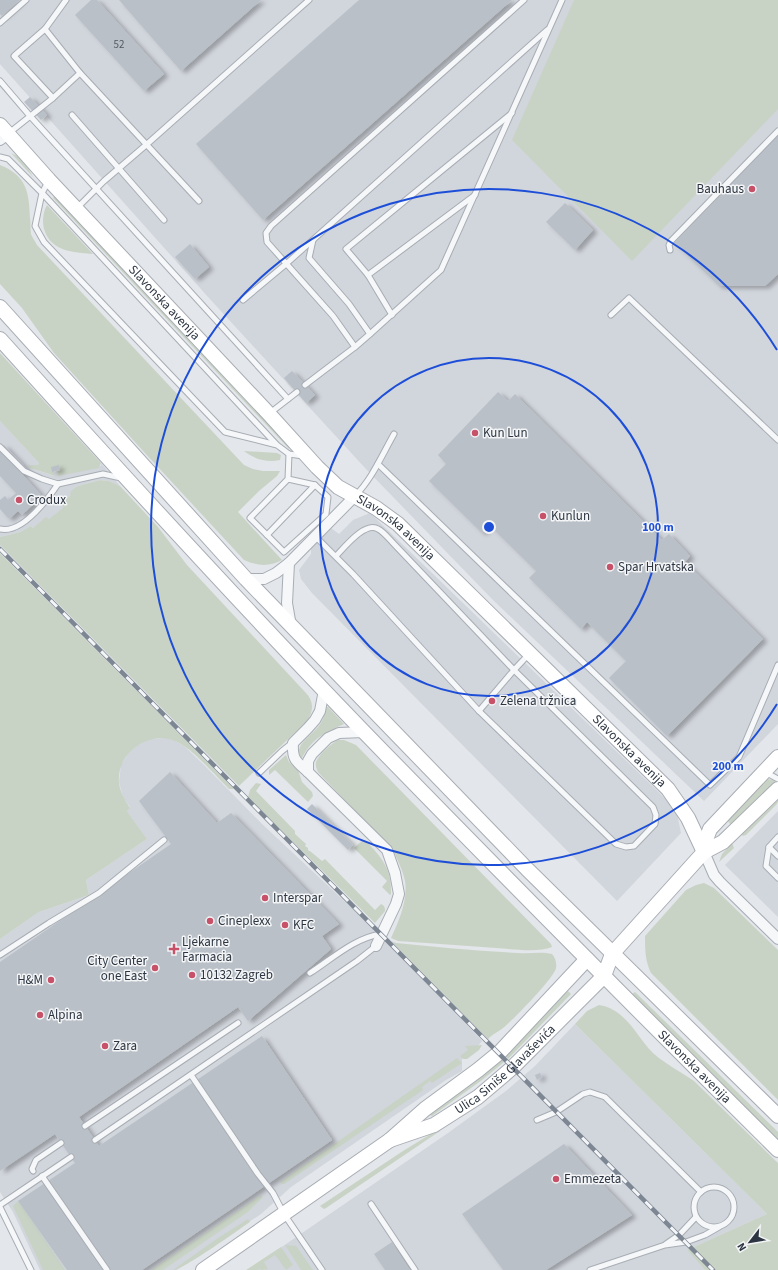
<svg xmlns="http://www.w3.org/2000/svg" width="778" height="1270" viewBox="0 0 778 1270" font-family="'Source Sans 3',sans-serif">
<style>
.built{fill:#d1d5dc}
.green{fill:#c9d3c5}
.building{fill:#bac0c7;filter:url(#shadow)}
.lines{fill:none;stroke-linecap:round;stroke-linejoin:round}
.lane-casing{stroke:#a8adb4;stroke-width:7}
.street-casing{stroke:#a8adb4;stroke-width:12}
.secondary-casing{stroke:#a8adb4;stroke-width:16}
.lane{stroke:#f5f7f9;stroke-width:5}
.street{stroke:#f5f7f9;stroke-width:10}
.secondary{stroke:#fff;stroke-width:14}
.rail-casing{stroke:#7d8693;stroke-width:4.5}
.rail{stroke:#f3f5f7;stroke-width:3;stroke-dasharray:9;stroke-linecap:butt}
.ring{fill:none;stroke:#1d4ed8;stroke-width:2}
.poi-dot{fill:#c65168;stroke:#f3f5f7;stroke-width:1.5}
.labels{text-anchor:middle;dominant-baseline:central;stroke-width:3;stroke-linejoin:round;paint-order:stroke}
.number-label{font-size:11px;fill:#505862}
.poi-label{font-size:13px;fill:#2c3541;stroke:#f3f5f7;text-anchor:start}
.street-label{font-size:13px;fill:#2c3541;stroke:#f3f5f7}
.centre{fill:#1d4ed8;stroke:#f3f5f7;stroke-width:2}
.ring-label{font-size:12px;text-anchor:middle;font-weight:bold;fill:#1d4ed8;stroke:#f3f5f7;stroke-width:3;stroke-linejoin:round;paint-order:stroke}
</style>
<defs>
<filter id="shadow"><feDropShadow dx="4.5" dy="2.5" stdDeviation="2" flood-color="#0004"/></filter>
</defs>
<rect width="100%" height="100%" fill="#e3e6ea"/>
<g class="built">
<polygon points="0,0 778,0 778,724 704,801 493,600 366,469 209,298 0,64"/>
<polygon points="0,421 39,463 38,465 30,468 54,476 54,471 57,471 58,476 101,466 101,463 120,486 109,481 100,480 78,486 70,496 62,502 63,508 49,520 33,528 31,526 20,532 0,537"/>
<polygon points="370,513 676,809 681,833 617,901 312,593 301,579 299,570 311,554 311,547 331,528 339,534 353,520"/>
<polygon points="165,738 174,740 184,746 204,765 262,824 403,956 482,1041 472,1053 462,1058 462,1071 446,1080 291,1187 261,1214 177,1270 40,1270 13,1212 0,1192 0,939 39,912 89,895 86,880 147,839 127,811 130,807 123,797 119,782 121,765 130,751 139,744 151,739"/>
<polygon points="778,811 778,917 725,865"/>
<polygon points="575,1024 767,1214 687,1250 705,1270 248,1270 448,1133 506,1091 535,1066"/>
</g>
<g class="green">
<polygon points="574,0 778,0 778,109 632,261 512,140"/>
<path d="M 11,153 C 23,158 27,166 33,177 Z"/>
<path d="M 0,165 C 27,176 29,192 30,218 C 31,223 30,229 31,234 C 32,237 35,241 37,245 L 244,465 L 253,469 L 263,471 L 280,471 L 277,476 L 259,491 L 238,512 L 282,560 C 269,567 257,566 244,560 L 144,452 L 54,353 L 22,308 L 0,284 Z"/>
<polygon points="55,196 289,446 289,449 53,198"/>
<path d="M 47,205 L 93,254 C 73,252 51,252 44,229 C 42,221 43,212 47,205 Z"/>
<polygon points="0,353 101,463 99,468 58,476 57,470 54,471 55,476 30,468 28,465 38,465 39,463 0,421"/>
<path d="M 244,451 L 277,453 L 281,455 L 280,460 C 267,463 254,459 244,451 Z"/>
<path d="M 100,480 L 109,481 L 120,486 L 158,527 L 187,565 L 305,692 C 314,701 314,710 307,721 L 239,786 L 0,545 L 0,537 L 20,532 L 31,526 L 33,528 L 46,517 L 49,519 L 63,508 L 62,502 L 70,496 L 71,491 L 78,486 Z"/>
<path d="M 0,553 L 234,789 L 229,789 C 216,776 191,747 175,741 C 148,730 116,754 119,783 C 120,792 125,800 130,808 L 127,811 L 147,839 L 86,880 L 89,895 L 39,912 L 0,939 Z"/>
<path d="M 326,707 L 328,707 L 344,724 C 323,734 312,738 301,760 C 293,745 310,737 318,727 C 323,721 325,714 326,707 Z"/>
<path d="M 338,740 L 344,740 L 356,745 L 551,944 L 552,947 C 538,953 512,949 496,948 C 464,946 431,943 398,941 L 391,938 C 399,921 408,900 405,881 C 403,871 398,861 394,852 L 318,772 C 317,769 315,766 316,762 C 319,754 331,744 338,740 Z"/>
<polygon points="286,755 289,762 298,770 302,782 312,792 313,796 308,802 275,770 269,775 269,770"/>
<polygon points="767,779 774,780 775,782 732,826 726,819 764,780"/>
<path d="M 256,783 L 261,784 L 256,791 L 295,831 L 295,834 L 306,844 L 305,846 L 308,848 L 308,850 L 309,851 L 310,851 L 322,861 L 325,859 L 375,910 L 381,904 C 385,906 385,908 385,911 L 375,923 L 248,797 L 250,790 Z"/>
<polygon points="778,797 778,802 776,805 746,835 743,836 741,834"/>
<path d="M 363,840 L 366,841 C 382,858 392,869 391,894 L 390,895 L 382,887 L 387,881 L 354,848 Z"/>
<polygon points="732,843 734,848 719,862 722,854"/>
<path d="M 704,883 L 714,888 L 778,950 L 778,1100 L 651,973 C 645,961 645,949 645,936 L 686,890 L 696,885 Z"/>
<path d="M 391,941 L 396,943 C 437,947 478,951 518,953 C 530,954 541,951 552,954 C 555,957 557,963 556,968 C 555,977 512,1021 503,1028 C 498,1032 494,1033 488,1039 Z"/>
<polygon points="568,991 571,994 508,1059 505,1055"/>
<polygon points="635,992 778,1132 778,1140 631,995"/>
<path d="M 599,1005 C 626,1009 636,1036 653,1053 C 665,1064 680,1071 694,1081 L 778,1163 L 778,1270 L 705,1270 L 687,1250 L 767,1214 L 575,1024 L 587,1011 Z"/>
<polygon points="482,1045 479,1050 467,1059 463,1059 460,1056 468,1050 465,1046"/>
<polygon points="457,1058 462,1063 432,1083 430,1081 422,1087 423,1090 284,1184 282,1184 280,1182"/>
<polygon points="501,1059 504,1062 482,1080 432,1116 429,1115 429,1112 461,1091"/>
<polygon points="439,1129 440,1131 326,1208 324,1209 320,1206 403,1151"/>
<polygon points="261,1195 263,1197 248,1212 163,1270 151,1270"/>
<polygon points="18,1201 65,1270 43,1270 13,1206"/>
<path d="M 248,1219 L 250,1222 C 238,1230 183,1270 173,1270 L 218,1238 Z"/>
<polygon points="285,1245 296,1246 313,1270 301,1270"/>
<polygon points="281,1247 293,1265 286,1270 275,1255 264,1262 268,1269 261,1270 260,1269 258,1270 246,1270"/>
</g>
<g class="building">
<polygon points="0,0 20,0 2,16 0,14"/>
<polygon points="91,0 97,0 164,74 144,91 75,15"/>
<polygon points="119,0 261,0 181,71"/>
<polygon points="359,0 512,0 263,220 196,144"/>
<polygon points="30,97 47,115 41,120 24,102"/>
<polygon points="778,135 778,274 765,286 719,286 674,243"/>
<polygon points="565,203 593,230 575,250 546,222"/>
<polygon points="190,244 209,267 195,279 175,257"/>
<polygon points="292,371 315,395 306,403 284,378"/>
<polygon points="498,392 508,401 515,394 662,540 669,534 690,556 685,562 763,639 667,736 609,678 626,661 587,622 581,629 529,578 536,571 489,525 482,533 429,481 446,464 438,455"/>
<polygon points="4,445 27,469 22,474 42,496 22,515 18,511 9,519 0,509 0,500 5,496 8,500 16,493 0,476 0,449"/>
<polygon points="59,465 60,470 52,472 51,467"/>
<polygon points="170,772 217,823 231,813 339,924 322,936 331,949 248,1021 238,1007 79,1117 99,1146 262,1036 332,1140 142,1270 67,1270 18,1201 75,1163 55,1134 0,1171 0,962 171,844 139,801"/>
<polygon points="312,804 353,845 348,850 307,809"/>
<polygon points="540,1073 542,1077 537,1080 535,1075"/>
<polygon points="564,1144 632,1215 546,1270 503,1270 462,1214"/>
<polygon points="392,1242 410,1270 385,1270 374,1254"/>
</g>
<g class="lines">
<defs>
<g id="lane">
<polyline points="0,23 26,0"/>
<polyline points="45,29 66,0"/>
<polyline points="0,81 30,116 288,399"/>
<polyline points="53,98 14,56 45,29 80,73 199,201"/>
<polyline points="72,115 164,220"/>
<polyline points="9,133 53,98 80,73"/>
<polyline points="0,157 8,159 42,193 35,226 44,242 225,432 277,445 289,454 303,456"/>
<polyline points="48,182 42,193 276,444"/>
<polyline points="78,207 104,181 146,145 309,0"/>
<polyline points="313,240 309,258 349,304 370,334"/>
<polyline points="670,250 669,245 671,241 778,131"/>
<polyline points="368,275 475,195"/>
<polyline points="243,300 286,264 547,30"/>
<polyline points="392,315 368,275 346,249 512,113"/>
<polyline points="611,315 629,298 778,440"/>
<polyline points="355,347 370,334 441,270 562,0"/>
<polyline points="305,385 355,347 333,316 267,242 266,233 271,226 524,0"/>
<polyline points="270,413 297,392"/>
<polyline points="0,447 24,471 42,479 58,484 103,474 121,478"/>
<polyline points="378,464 710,785 739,757 778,665"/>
<polyline points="288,479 315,485 328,497 326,514 284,552 250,518 288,479 289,454"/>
<path d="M 355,496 C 372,479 382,455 394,434"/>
<path d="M 0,529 C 22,534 47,500 58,484"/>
<polyline points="267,535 315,485"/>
<path d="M 315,536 L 353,574 L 479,711 L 616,844 L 626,847 L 634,846 L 655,824 L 656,815 L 653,807 L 514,670 L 394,544 C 389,539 384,532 378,529 C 365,521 344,548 336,556"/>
<polyline points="479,711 514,670 529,654"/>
<polyline points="765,772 778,779"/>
<polyline points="259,773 282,751 292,743"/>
<polyline points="778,837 769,847 766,866 778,878"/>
<polyline points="769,847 778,856"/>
<polyline points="0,955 49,923 99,893 164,840"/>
<path d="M 310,973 C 332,959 354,938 381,934"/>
<polyline points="191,1075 258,1174 273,1193 284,1214 322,1270"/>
<polyline points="537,1120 556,1112 583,1094 590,1092 605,1097 701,1192"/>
<polyline points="85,1126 238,1023"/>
<polyline points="95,1140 357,961 376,946"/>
<polyline points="33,1171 32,1169 36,1160 61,1143"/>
<polyline points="42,1176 107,1270"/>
<circle cx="714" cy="1207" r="20"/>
<polyline points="371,1204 415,1270"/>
<polyline points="0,1205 71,1157"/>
<polyline points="0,1207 31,1270"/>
<polyline points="666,1244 679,1235 696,1217"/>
<polyline points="590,1270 665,1245 686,1242 705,1235 719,1227"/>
</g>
<g id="street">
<polyline points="0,140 8,134"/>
<polyline points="289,563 287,603 291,626"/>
<polyline points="246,579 264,579 276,573 289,563 354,497"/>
<path d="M 324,690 L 320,711 L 315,720 L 308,728 L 293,743 C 292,760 296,761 308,772 L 387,850 L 395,873 L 399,894 L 396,904 L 376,946"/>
<polyline points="308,772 308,761 312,754 328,738 339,733 364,732"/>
<polyline points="704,852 714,875 720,882 778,939"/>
</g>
<g id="secondary">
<path id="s1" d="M 0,125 L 49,180 L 269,414 L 317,467 L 338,487 L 376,508 L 398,524 L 668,789 L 688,818 L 704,852"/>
<polyline points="0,307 246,579 527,869 778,1116"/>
<path id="s2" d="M 0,339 C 120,472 240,604 365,733 C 501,873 639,1012 778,1150"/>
<polyline points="704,852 707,837 710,829 778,757"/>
<path id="s3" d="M 390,1140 L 434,1125 L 478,1097 L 512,1068 L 604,976 L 612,954 L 704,852 L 723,842 L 778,789"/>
<polyline points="203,1270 390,1140 425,1109 478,1070 500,1052 587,959"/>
</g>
</defs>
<use href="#lane" class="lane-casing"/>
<use href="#street" class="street-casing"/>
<use href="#secondary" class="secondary-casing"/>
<use href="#lane" class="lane"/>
<use href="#street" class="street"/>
<use href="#secondary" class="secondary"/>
<defs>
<polyline id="rail" points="0,549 713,1270"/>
</defs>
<use href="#rail" class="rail-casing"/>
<use href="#rail" class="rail"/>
</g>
<g class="ring">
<circle cx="489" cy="527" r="169"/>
<path d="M777 704A338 338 0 1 1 777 350"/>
</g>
<g class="poi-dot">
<circle cx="752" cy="189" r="4"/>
<circle cx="475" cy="433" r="4"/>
<circle cx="19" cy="500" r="4"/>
<circle cx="543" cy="516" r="4"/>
<circle cx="610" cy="567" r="4"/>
<circle cx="492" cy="701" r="4"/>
<circle cx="265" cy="898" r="4"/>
<circle cx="210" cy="921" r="4"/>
<circle cx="285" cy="925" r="4"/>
<path d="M172 943h4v4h4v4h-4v4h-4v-4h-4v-4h4z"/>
<circle cx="155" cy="968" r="4"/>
<circle cx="192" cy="975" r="4"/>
<circle cx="51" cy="980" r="4"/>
<circle cx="40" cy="1015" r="4"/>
<circle cx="105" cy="1046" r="4"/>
<circle cx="556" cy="1179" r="4"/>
</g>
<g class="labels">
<g class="number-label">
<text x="119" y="44">52</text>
</g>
<g class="poi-label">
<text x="744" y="189" text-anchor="end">Bauhaus</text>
<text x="483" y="433">Kun Lun</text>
<text x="27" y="500">Crodux</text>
<text x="551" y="516">Kunlun</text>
<text x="618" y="567">Spar Hrvatska</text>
<text x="500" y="701">Zelena tržnica</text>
<text x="273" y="898">Interspar</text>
<text x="218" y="921">Cineplexx</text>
<text x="293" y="925">KFC</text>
<text x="182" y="942">Ljekarne<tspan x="182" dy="15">Farmacia</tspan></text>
<text x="147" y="961" text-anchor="end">City Center<tspan x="147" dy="15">one East</tspan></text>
<text x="200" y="975">10132 Zagreb</text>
<text x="43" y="980" text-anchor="end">H&amp;M</text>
<text x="48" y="1015">Alpina</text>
<text x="113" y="1046">Zara</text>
<text x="564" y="1179">Emmezeta</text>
</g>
<g class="street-label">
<text stroke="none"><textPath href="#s1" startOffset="242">Slavonska avenija</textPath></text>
<text stroke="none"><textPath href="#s1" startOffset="566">Slavonska avenija</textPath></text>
<text stroke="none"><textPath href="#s1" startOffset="890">Slavonska avenija</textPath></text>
<text stroke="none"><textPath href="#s2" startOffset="1006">Slavonska avenija</textPath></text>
<text stroke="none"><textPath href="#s3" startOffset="137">Ulica Siniše Glavaševića</textPath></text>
</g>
</g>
<circle cx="489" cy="527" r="6" class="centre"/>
<g class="ring-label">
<text x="658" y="531">100 m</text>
<text x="728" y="770">200 m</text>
</g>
<g transform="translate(750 1242) rotate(239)" stroke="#f3f5f7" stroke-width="3" paint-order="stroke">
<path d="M0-3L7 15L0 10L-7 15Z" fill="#2c3541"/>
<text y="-6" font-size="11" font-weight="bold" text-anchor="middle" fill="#2c3541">N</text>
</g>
</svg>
